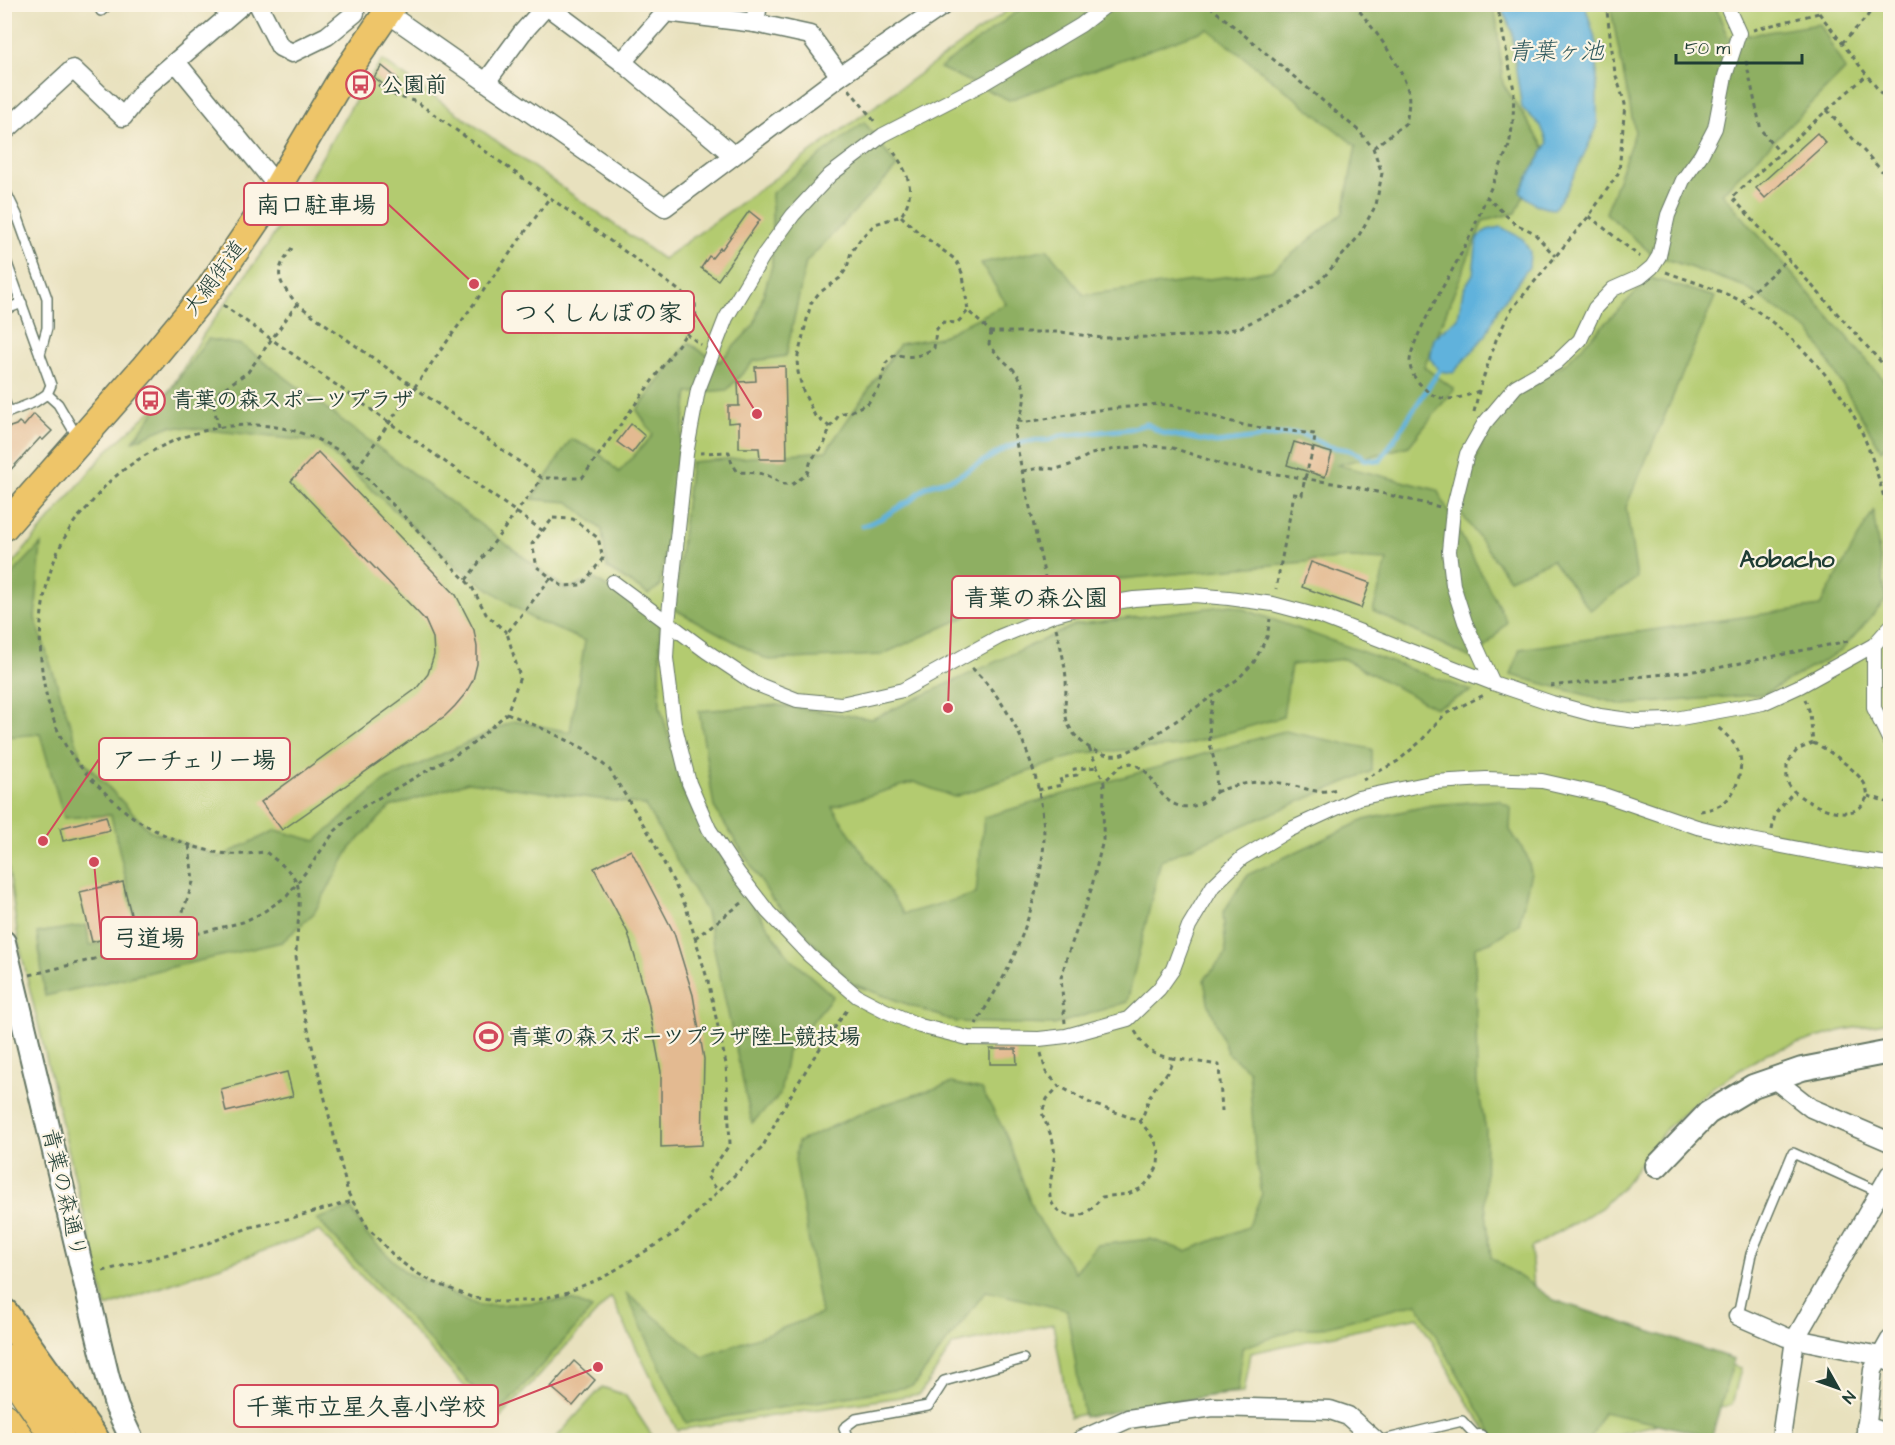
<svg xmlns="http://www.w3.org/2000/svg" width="1895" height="1445" viewBox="0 0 1895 1445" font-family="'Architects Daughter','Klee One',sans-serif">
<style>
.green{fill:#b3cb70;stroke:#698452;stroke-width:1.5}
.forest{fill:#8eaf62;stroke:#56764b;stroke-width:1.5}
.water{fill:#61b2dc;stroke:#407888;stroke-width:1.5}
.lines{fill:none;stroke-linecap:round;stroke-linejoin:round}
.stream{stroke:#61b2dc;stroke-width:5}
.building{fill:#e3ba91}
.service-casing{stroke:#657664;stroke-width:12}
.pedestrian-casing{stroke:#657664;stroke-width:16}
.minor-casing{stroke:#657664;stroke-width:21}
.tertiary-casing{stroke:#657664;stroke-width:26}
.primary-casing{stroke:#657664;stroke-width:30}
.trunk-casing{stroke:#657664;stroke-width:32}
.motorway-casing{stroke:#657664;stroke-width:34}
.path{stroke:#657664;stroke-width:3;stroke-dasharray:4.5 4.5;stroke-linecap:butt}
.service{stroke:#fff;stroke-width:9}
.pedestrian{stroke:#fff;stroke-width:14}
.minor{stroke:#fff;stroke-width:18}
.tertiary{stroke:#fff;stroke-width:22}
.primary{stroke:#eec569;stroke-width:27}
.trunk{stroke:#eec569;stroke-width:28}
.motorway{stroke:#eec569;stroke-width:32}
.labels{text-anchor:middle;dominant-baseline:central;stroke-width:4.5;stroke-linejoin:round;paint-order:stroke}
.poi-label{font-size:22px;font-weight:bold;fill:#1f3d34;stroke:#fcf5e5;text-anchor:start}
.street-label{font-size:22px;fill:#1f3d34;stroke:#fcf5e5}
.water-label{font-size:24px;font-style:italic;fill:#305a5e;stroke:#fcf5e5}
.neighbourhood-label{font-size:24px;font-weight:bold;fill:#1f3d34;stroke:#fcf5e5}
.leader{fill:none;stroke:#d1495b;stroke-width:2}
.callout-dot{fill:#d1495b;stroke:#fcf5e5;stroke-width:2}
.callout{fill:#fcf5e5;stroke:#d1495b;stroke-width:2}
.callout-label{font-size:24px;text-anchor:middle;font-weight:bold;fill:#1f3d34}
</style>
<rect width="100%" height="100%" fill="#fcf5e5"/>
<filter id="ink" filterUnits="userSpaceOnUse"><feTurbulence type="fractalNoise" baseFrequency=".0167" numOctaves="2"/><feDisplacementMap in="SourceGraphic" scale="12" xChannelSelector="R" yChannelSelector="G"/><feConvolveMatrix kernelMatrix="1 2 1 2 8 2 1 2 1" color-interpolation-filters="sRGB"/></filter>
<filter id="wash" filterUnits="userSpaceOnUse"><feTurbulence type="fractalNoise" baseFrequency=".008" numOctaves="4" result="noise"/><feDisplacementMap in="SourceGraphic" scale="24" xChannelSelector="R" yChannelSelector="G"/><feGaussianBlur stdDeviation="1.35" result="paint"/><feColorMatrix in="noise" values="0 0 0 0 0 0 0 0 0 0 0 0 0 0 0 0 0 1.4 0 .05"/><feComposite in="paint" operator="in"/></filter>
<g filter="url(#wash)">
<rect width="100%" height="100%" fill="#e8e1be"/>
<g class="green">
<polygon points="1015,5 1890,5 1890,1022 1843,1030 1767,1053 1714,1086 1666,1129 1625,1184 1601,1208 1531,1248 1535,1303 1741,1368 1732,1405 1596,1440 1493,1440 1466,1400 1418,1317 1251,1353 1244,1393 1146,1401 1070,1417 1053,1324 953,1345 920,1394 677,1430 611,1297 497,1421 319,1231 106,1307 19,944 5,843 5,573 106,452 152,410 172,387 205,332 266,247 300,195 351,107 382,60 663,259"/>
<polygon points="602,1387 625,1395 655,1440 554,1440"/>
</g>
<g class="forest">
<polygon points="1026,5 1492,5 1496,17 1503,84 1545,148 1516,213 1483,221 1424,367 1454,389 1409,446 1338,465 1437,490 1507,622 1475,660 1373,611 1387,560 1348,558 1032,587 881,655 768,660 674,609 691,462 826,451 900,344 940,337 1006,304 981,263 1047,249 1084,295 1271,271 1343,213 1356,146 1208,29 1009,100 940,68"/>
<polygon points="1610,5 1715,5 1728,38 1820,24 1845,70 1722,193 1890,387 1890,441 1881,450 1811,332 1743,286 1652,254 1606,213 1635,132"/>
<polygon points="864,122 897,167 806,262 786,356 754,361 727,390 688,393 660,586 648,594 607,568 602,530 569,502 532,499 571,439 595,450 619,472 653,435 637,410 688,343 719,362 754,325 772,266 772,193"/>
<polygon points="1650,278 1715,297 1626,507 1637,578 1590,610 1552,560 1509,579 1458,509 1482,443 1513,395 1565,364"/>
<polygon points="208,339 242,345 566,589 595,579 660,622 660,706 684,792 743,891 790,958 833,996 787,1052 780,1095 752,1123 706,912 645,805 468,782 390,807 350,849 314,913 282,942 45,996 37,933 87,925 89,946 138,932 111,815 64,818 40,734 5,737 4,583 41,544 35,618 82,759 149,830 220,857 276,830 316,841 384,781 514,721 570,732 585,641 533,619 457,567 319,442 170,426 133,441"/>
<polygon points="1873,511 1886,600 1841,651 1764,694 1623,705 1511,675 1520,649 1820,606"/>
<polygon points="1232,605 1472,691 1435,708 1344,659 1291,665 1283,717 1181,746 1083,753 954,797 914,782 832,807 904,914 976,894 984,817 1284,731 1372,749 1372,771 1161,860 1127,1002 1054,1025 956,1022 852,984 772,899 714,807 699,711 777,705 872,719 1075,625"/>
<polygon points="1890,667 1890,730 1887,730 1885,677"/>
<polygon points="1499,800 1511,808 1510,830 1527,856 1531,872 1519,924 1490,942 1475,947 1477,1083 1486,1130 1485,1202 1491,1257 1554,1300 1734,1359 1712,1436 1603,1412 1590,1440 1496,1440 1417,1303 1320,1328 1298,1328 1242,1348 1238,1391 1084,1417 1067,1310 986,1291 913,1386 686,1423 626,1293 703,1357 821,1314 795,1160 798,1142 873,1108 952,1083 982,1090 1006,1134 1034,1213 1075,1272 1097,1245 1150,1239 1186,1251 1248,1227 1262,1194 1255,1153 1249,1071 1227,1052 1208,1002 1204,980 1226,954 1223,913 1247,875 1364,820 1431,805"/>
<polygon points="351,1208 366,1234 406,1273 480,1306 572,1300 592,1309 498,1414 317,1219"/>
</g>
<g class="water">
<path d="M 1500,5 L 1585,5 L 1597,45 L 1597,127 L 1567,190 L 1554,209 C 1539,208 1530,202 1520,191 L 1548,143 L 1541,126 L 1522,108 L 1516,70 L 1512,31 Z"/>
<polygon points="1501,227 1523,239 1530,252 1529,267 1498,309 1486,335 1453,373 1439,371 1430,358 1434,338 1458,318 1463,290 1473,274 1477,238 1487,230"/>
</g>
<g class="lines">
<polyline class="stream" points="863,526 880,519 911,500 927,486 956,477 1008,447 1027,441 1049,440 1060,436 1129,429 1147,424 1162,433 1216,443 1297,433 1312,438 1326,446 1349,450 1361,455 1363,459 1380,461 1439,371"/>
</g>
<g id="blocks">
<g class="building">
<polygon points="382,66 398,79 389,89 374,77"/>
<polygon points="1817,133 1826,143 1765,198 1756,188"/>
<polygon points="749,211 760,220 718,280 701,268 709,256 712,258 720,248 722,249"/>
<polygon points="785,366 787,459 760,459 759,448 739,448 739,422 728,423 728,406 739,406 738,382 756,381 755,367"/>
<polygon points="34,414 52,431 43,440 40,438 4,477 4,429 16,425 19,422 24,426"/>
<polygon points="631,424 645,436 632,453 617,442"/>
<polygon points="1294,442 1332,453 1325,477 1287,465"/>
<polygon points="318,452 456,595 474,630 477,647 477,664 473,680 465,694 455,706 445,716 282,830 261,802 416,689 428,674 434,655 433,638 425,620 291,481"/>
<polygon points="1311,562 1370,583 1361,608 1302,587"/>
<polygon points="106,816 110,830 63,841 60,828"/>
<polygon points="631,850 674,933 693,995 704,1059 702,1145 661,1147 661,1072 648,1002 628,933 594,868"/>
<polygon points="123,882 135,931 92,942 80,892"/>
<polygon points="990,1049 1016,1049 1017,1064 990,1064"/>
<polygon points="287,1072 293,1096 226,1112 221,1089"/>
<polygon points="574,1361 595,1380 573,1406 551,1387"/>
</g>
</g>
</g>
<g filter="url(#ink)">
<use href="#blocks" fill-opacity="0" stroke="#657664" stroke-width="1.5"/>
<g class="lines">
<defs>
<g id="service">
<polyline points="101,11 109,4"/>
<polyline points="4,188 17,215 47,298 47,328 40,354"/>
<polyline points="4,255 51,385 47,394 35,402 4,414"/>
<polyline points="4,310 22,303"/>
<polyline points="47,394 58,404 78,438"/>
<polyline points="4,400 9,412"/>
<polyline points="1738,1316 1751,1254 1793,1153 1879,1192"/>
<polyline points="848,1440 844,1428 856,1419 928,1406 944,1381 1023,1359"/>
<polyline points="1383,1440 1462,1421 1479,1439"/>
</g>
<g id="pedestrian">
<polyline points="1108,4 1081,25 984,83 883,135 830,175 793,215 763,256 726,318 698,390 686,454 668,623 666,658 674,723 689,783 709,829 738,873 768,912 810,956 857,996 886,1011 920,1026 968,1038 1039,1039 1066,1036 1128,1019 1159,989 1173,969 1189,926 1213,886 1242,858 1289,830 1358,798 1435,782 1486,779 1542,781 1604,795 1697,827 1746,839 1851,859 1890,864"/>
<polyline points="613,582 706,651 754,683 797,700 841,704 903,690 999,637 1053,615 1075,609 1134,599 1194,595 1229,598 1273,604 1322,617 1493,683 1552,703 1600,716 1636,721 1670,720 1763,703 1800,686 1874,645 1890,627"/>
<polyline points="1874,645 1874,708 1890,741"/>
<polyline points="1493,683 1465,622 1453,585 1449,551 1453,510 1467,454 1484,424 1516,386 1556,363 1580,340 1595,308 1613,289 1640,277 1652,267 1659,256 1668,215 1683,180 1701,155 1715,128 1725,76 1739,33 1726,4"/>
</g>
<g id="minor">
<polyline points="258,4 280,47 292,53 327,36 355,13"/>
<polyline points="547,6 622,62 733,155"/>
<polyline points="387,13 665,207 840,76 945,4"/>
<polyline points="755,23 758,4"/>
<polyline points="176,62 278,187"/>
<polyline points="622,62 666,12 755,23 810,35 840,76"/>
<polyline points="486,82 522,33 548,4"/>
<polyline points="4,132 73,69 123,117 147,86 243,4"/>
<polyline points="1774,1079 1811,1108 1890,1142"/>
<polyline points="1738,1316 1786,1337 1880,1356 1890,1362"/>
<polyline points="1866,1426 1881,1431 1890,1437"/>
<polyline points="1479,1439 1480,1440"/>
<polyline points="1081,1440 1128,1419 1213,1407 1330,1410 1348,1416 1375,1440"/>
<polyline points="1782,1440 1782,1431 1795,1339 1890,1174"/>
<polyline points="1865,1440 1873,1370 1890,1340"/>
</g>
<g id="tertiary">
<polyline points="4,942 108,1378 117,1408 132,1440"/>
<polyline points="1657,1166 1708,1113 1753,1086 1802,1069 1890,1052"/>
</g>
<polyline id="primary" points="4,527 143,369 210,288 268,203 339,83 393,4"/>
<polyline id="trunk" points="4,1313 95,1440"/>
<g id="motorway">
<polyline points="4,1360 59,1440"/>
<polyline points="4,1419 19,1440"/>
</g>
</defs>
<use href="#service" class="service-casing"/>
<use href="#pedestrian" class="pedestrian-casing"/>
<use href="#minor" class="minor-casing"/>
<use href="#tertiary" class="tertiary-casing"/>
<use href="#primary" class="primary-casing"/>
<use href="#trunk" class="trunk-casing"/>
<use href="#motorway" class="motorway-casing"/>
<g class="path">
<path d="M 1354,4 C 1372,27 1401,63 1408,91 C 1410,101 1408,113 1406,123 L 1373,148"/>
<polyline points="1497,4 1514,90 1513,122 1509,146 1487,197 1515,224 1533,232 1555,256"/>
<polyline points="1818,4 1819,13 1890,105"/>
<polyline points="1753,30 1819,13"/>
<polyline points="1842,43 1866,18 1876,4"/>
<polyline points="1746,61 1761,130 1780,153"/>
<polyline points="849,89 875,122"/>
<polyline points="1882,92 1890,94"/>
<polyline points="1827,110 1867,75"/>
<polyline points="1883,172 1890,166"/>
<polyline points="1890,180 1827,110 1732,197 1890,372"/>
<polyline points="901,216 918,232 956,260 963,275 968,311 991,332 1061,332 1102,338 1200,336 1239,328 1293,302 1323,278 1358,237 1376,205 1382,173 1373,148 1359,131 1207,4"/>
<polyline points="1589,216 1640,257"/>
<path d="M 292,248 C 272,274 278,281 297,304 L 542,478 L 582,478 L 696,320 L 695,302 L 417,102 L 396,96 L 369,79"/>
<path d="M 1666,272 C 1688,280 1710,287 1731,296 C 1774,316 1825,367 1849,408 C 1867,437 1876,469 1885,501"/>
<polyline points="1741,302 1788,259"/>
<polyline points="223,305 543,531"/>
<path d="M 991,332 L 989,344 C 996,354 1003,360 1012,368 C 1033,390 1023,408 1014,433 L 1050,601"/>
<polyline points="686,333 701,345"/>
<path d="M 1479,391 C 1462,398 1442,404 1427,391 C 1419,383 1411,376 1410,364 C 1408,342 1455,268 1466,244 C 1474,229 1480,213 1486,198"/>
<polyline points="1474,412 1479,391 1496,340 1511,310 1589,216 1619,172 1625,104 1615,73 1606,4"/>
<path d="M 1018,421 L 1027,422 L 1098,410 L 1159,404 L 1176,406 L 1247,426 L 1315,434 C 1314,455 1304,474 1302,495 L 1294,494 L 1276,589"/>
<polyline points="218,427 213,400 220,391 248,372 297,304"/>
<path d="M 830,427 L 815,416 L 803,391 L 798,372 L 797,360 L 811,303 L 819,293 L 840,278 L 847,268 L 851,252 L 862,237 L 875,224 L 901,216 C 918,190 907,171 891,148"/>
<path d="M 700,453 L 729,452 L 732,464 L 738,472 C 756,473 766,471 781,484 L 793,484 L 807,474 L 811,460 L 824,445 L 830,427 L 840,414 L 852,411 L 868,403 L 879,388 L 886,363 L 896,354 C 909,359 922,356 934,348 L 936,330 L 943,322 L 957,323 L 968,311"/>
<polyline points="357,468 550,197"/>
<polyline points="1023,471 1040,468 1056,469 1070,465 1091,454 1115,449 1146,446 1170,447 1227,466 1351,486 1440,507"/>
<polyline points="1890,487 1885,501 1890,531"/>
<polygon points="553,518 573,519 598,538 603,558 582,585 562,586 537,567 532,544"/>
<polyline points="466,580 542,478"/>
<path d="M 1056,628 C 1060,644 1065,662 1066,679 C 1067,692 1063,707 1067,721 C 1073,740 1098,758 1118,755 C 1124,754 1130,750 1136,748 L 1238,679 L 1254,662 L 1267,637 L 1270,619"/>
<path d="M 507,633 L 486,614 L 472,587 L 343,453 C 323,441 299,430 276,427 C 219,418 159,440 116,476 C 106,483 99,494 91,503 C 85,511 76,518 71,527 C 34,584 31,671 59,733 C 71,759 91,780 112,799 C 119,805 125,812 133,817 C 155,833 202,853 230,854 C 241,855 254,853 266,852 C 275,860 290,869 296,881 C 303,893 296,938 296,955 C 297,972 299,989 302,1005 L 348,1193 L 368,1228 L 397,1259 L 415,1272 L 431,1281 L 471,1297 L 501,1302 L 537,1300 L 565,1293 L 604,1277 L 678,1231 L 762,1148 L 783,1108 L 814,1057 L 849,1007"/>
<path d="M 972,668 C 1016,710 1043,775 1044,836 C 1044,873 1027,927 1012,960 C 1002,982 988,1003 976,1024"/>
<polyline points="1550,686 1712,669 1848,641"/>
<path d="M 1805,699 L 1810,713 L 1813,743 C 1827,748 1861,773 1866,787 C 1867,790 1867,793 1868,796 C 1865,800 1863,806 1859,808 C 1843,821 1796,801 1788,783 C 1786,778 1787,769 1787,764 L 1797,750 L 1813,743"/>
<polyline points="507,713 548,731 583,748 609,769 650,835 686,907 709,985 726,1064 730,1144 707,1176 718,1191"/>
<polyline points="1089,748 1104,782"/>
<polyline points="1363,780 1398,761 1420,742 1445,714 1484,695"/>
<polyline points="1038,790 1062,785 1060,778 1077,775 1074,769 1098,767"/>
<path d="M 1216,792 C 1239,783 1262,779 1286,784 C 1307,788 1315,795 1337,789"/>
<polyline points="1868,796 1885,801 1890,805"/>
<path d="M 1700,811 C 1721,808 1732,800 1738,780 C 1740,773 1742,763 1740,756 C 1737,744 1725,733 1716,726"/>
<polyline points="1772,830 1775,814 1794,791"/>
<polyline points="180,938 179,923 193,882 189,844"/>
<polyline points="695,938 742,903"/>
<polyline points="30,975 243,922 262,913 287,896 308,869 335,831 359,809 469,747 507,713 520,677 507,633 551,578"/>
<path d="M 1065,1023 L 1061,978 L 1067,957 L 1091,890 L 1103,840 L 1104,782 L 1120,766 L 1131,763 C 1135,765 1140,767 1144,770 C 1151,776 1155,785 1161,793 C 1177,814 1200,809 1216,792 L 1217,772 L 1210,744 L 1209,719 L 1214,697"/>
<path d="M 1135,1031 C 1146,1050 1151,1055 1172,1058 C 1171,1075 1158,1080 1151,1094 C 1146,1103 1146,1112 1140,1121"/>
<path d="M 1041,1053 L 1046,1072 L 1059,1086 L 1090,1103 L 1140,1121 L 1154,1139 L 1159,1151 L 1158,1165 L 1152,1177 L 1142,1188 L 1128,1194 L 1102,1197 C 1092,1208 1084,1220 1067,1215 C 1035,1204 1058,1170 1054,1148 C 1053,1136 1045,1124 1042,1112 L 1047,1099 L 1059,1086"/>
<polyline points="1172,1058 1219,1065 1222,1111"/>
<polyline points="103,1271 200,1246 251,1227 292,1218 352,1201"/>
</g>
<use href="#service" class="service"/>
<use href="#pedestrian" class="pedestrian"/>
<use href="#minor" class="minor"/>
<use href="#tertiary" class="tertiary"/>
<use href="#primary" class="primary"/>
<use href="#trunk" class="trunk"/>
<use href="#motorway" class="motorway"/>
</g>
</g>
<defs>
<symbol id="bus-ring" viewBox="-11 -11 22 22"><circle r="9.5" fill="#fcf5e5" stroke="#d1495b" stroke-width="1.5"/><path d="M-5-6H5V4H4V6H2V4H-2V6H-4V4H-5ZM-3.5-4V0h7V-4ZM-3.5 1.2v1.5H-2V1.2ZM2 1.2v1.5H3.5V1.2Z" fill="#d1495b"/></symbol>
<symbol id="stadium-ring" viewBox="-11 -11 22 22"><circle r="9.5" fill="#fcf5e5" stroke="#d1495b" stroke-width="1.5"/><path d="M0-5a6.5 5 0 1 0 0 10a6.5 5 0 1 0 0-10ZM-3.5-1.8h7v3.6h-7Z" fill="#d1495b"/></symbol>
</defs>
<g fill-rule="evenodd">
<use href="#bus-ring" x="344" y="68" width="33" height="33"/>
<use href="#bus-ring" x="134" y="384" width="33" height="33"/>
<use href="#stadium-ring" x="472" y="1020" width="33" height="33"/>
</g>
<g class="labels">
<g class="poi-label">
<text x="381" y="85">公園前</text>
<text x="172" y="400">青葉の森スポーツプラザ</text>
<text x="509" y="1037">青葉の森スポーツプラザ陸上競技場</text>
</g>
<g class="street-label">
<text transform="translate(215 278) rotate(-53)">大網街道</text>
<text transform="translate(64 1193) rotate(77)">青葉の森通り</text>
</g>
<g class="water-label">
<text x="1556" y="52">青葉ヶ池</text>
</g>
<g class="neighbourhood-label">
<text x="1787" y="560">Aobacho</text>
</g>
</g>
<path class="leader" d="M474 284L388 204M757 414L694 312M948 708L952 597M43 841L99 759M94 862L101 938M598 1367L498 1406"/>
<g class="callout-dot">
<circle cx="474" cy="284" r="6"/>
<circle cx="757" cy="414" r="6"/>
<circle cx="948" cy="708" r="6"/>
<circle cx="43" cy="841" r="6"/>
<circle cx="94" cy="862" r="6"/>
<circle cx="598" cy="1367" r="6"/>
</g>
<g class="callout">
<rect x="244" y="183" width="144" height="42" rx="6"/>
<rect x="502" y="291" width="192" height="42" rx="6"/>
<rect x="952" y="576" width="168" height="42" rx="6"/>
<rect x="99" y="738" width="191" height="42" rx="6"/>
<rect x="101" y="917" width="96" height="42" rx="6"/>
<rect x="234" y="1385" width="264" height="42" rx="6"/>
</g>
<g class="callout-label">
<text x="316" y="213">南口駐車場</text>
<text x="598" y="321">つくしんぼの家</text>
<text x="1036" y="606">青葉の森公園</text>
<text x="194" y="768">アーチェリー場</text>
<text x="149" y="946">弓道場</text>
<text x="366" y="1415">千葉市立星久喜小学校</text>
</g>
<rect width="1895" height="1445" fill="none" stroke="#fcf5e5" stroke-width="24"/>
<g transform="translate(1838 1388) rotate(130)" stroke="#fcf5e5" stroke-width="4.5" paint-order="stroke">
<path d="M0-4.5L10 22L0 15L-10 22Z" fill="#1f3d34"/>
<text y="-9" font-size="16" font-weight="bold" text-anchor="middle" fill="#1f3d34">N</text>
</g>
<path d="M1676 54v9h126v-9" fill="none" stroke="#1f3d34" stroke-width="3"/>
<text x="1685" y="54" font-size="18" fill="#1f3d34" stroke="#fcf5e5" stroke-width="4.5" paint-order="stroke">50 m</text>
</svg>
